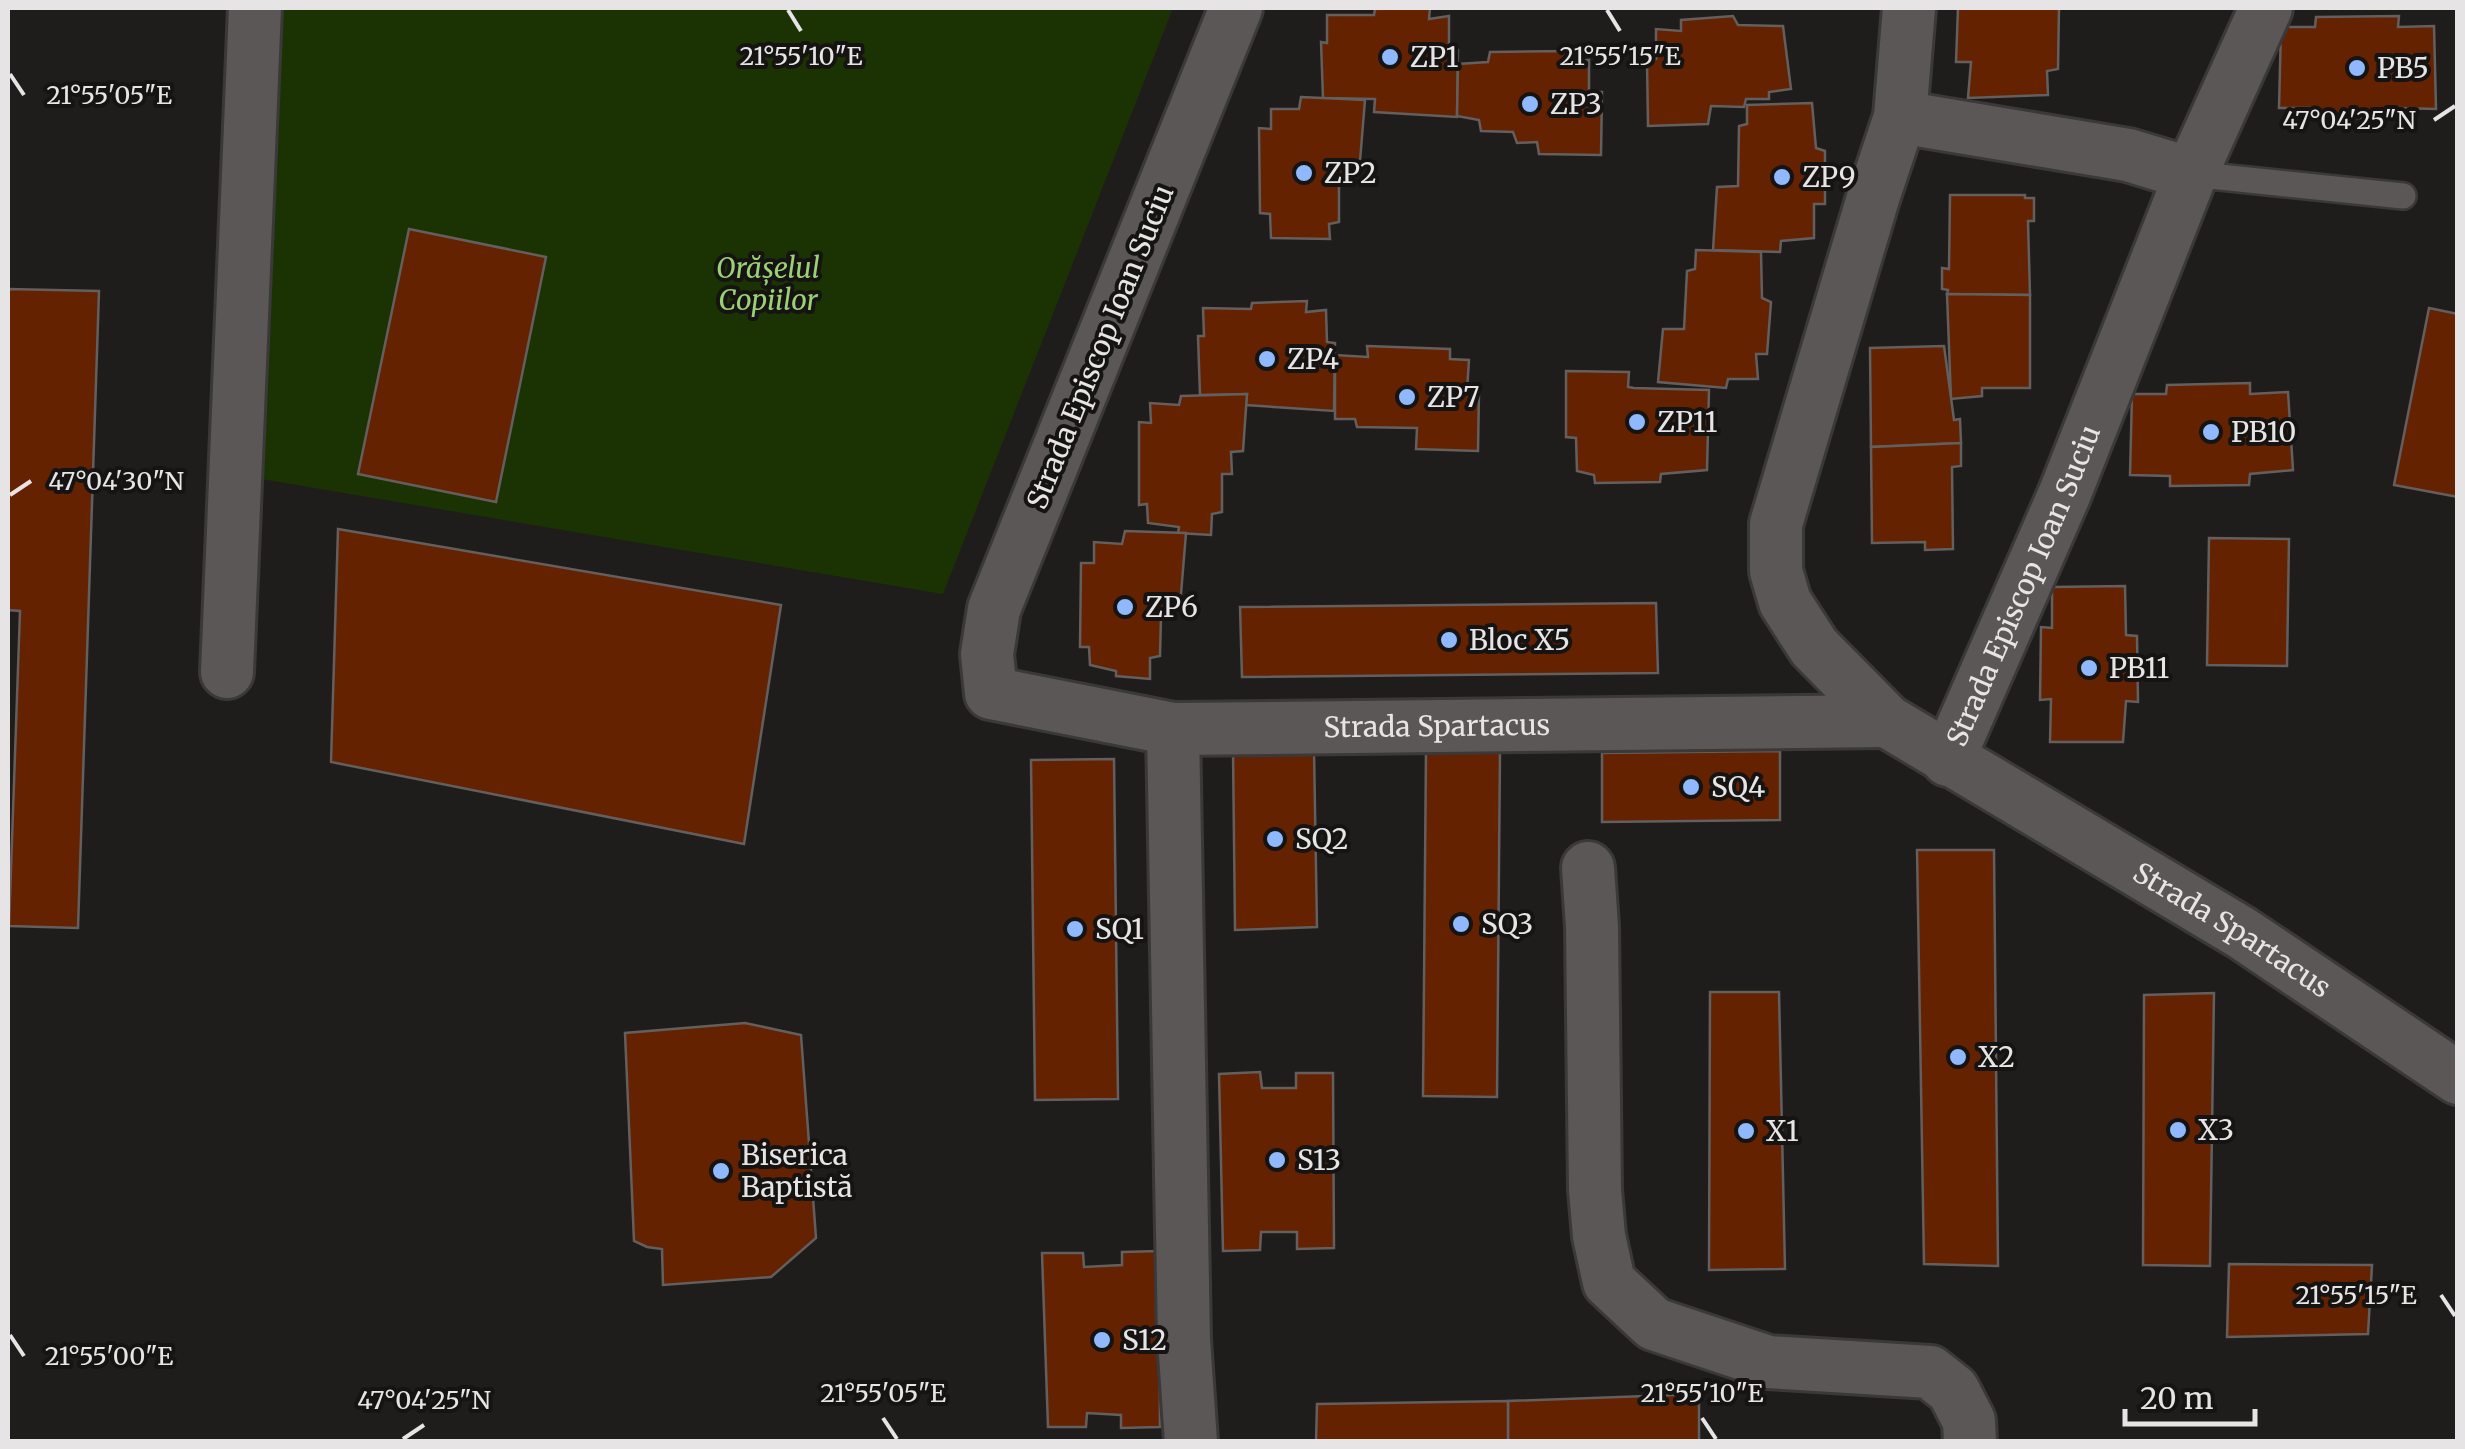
<svg xmlns="http://www.w3.org/2000/svg" width="2465" height="1449" viewBox="0 0 2465 1449" font-family="Merriweather,serif">
<style>
.green{fill:#1b3303}
.building{fill:#642200;stroke:#625f5e;stroke-width:2.5}
.lines{fill:none;stroke-linecap:round;stroke-linejoin:round}
.lane-casing{stroke:#3a3838;stroke-width:30}
.street-casing{stroke:#3a3838;stroke-width:58}
.lane{stroke:#5a5756;stroke-width:25}
.street{stroke:#5a5756;stroke-width:52}
.ticks{fill:none;stroke:#e6e4e4;stroke-width:4}
.poi-dot{fill:#90b8fd;stroke:#161413;stroke-width:4}
.labels{text-anchor:middle;dominant-baseline:central;stroke-width:8;stroke-linejoin:round;paint-order:stroke}
.poi-label{font-size:28px;fill:#e6e4e4;stroke:#161413;text-anchor:start}
.park-label{font-size:28px;font-style:italic;fill:#9bd074;stroke:#161413}
.street-label{font-size:28px;fill:#e6e4e4;stroke:#161413}
.ticks-label{font-size:25px;text-anchor:middle;fill:#e6e4e4;stroke:#161413;stroke-width:8;stroke-linejoin:round;paint-order:stroke}
</style>
<rect width="100%" height="100%" fill="#1f1d1c"/>
<polygon class="green" points="261,8 1173,8 943,594 243,476"/>
<g class="building">
<polygon points="1430,8 1429,19 1449,16 1449,48 1458,50 1457,117 1374,112 1375,99 1323,98 1321,42 1327,43 1327,15 1374,15 1375,9"/>
<polygon points="1958,8 2059,8 2058,69 2047,71 2048,95 1968,98 1971,62 1956,62"/>
<polygon points="1733,16 1738,25 1783,26 1791,89 1769,92 1769,99 1746,99 1744,107 1711,106 1708,124 1648,126 1647,61 1656,59 1656,29 1681,31 1681,20"/>
<polygon points="2399,16 2398,27 2434,26 2436,109 2398,108 2397,118 2319,118 2318,108 2279,108 2281,27 2315,27 2316,17"/>
<polygon points="1570,51 1569,62 1589,60 1589,92 1602,92 1601,155 1539,154 1537,142 1517,143 1513,132 1481,131 1479,120 1457,116 1458,64 1488,62 1490,52"/>
<polygon points="1301,97 1365,100 1360,161 1348,162 1349,183 1339,184 1339,222 1329,224 1330,239 1271,238 1270,214 1260,213 1259,128 1271,129 1271,109 1299,109"/>
<polygon points="1812,103 1816,148 1825,151 1825,204 1814,204 1814,238 1781,241 1780,252 1713,250 1717,187 1738,186 1739,126 1747,124 1747,105"/>
<polygon points="1950,195 2025,195 2025,198 2034,198 2034,221 2028,221 2030,295 1947,294 1948,290 1942,289 1942,268 1949,269"/>
<polygon points="409,229 546,257 496,502 358,474"/>
<polygon points="1696,250 1761,252 1762,298 1771,302 1767,354 1756,354 1758,379 1728,379 1726,388 1658,382 1663,329 1684,329 1687,271 1695,269"/>
<polygon points="8,289 99,291 78,928 9,926 20,611 8,610"/>
<polygon points="1947,294 2030,295 2030,388 1982,388 1982,396 1951,399"/>
<polygon points="1307,301 1306,312 1326,310 1327,342 1335,343 1334,411 1246,405 1247,394 1200,395 1198,336 1204,336 1203,308 1251,309 1252,303"/>
<polygon points="2429,308 2458,314 2458,497 2394,485"/>
<polygon points="1367,346 1450,349 1450,359 1469,360 1467,391 1479,391 1478,451 1416,449 1417,428 1357,427 1355,419 1335,419 1335,355 1368,357"/>
<polygon points="1944,346 1954,420 1960,419 1961,443 1871,447 1870,348"/>
<polygon points="1566,371 1629,372 1628,387 1634,388 1709,390 1707,470 1661,474 1660,482 1595,483 1594,475 1577,471 1576,438 1566,437"/>
<polygon points="2250,383 2250,394 2288,392 2293,470 2250,474 2249,485 2170,486 2170,476 2130,475 2132,394 2166,394 2167,385"/>
<polygon points="1247,394 1243,451 1231,452 1232,474 1222,474 1222,512 1212,514 1211,535 1178,533 1179,527 1148,523 1147,504 1139,505 1139,422 1151,423 1150,403 1179,405 1181,396"/>
<polygon points="1961,443 1961,466 1952,467 1953,549 1925,550 1925,542 1872,543 1871,447"/>
<polygon points="338,529 781,605 744,844 331,762"/>
<polygon points="1125,531 1186,533 1181,594 1169,596 1169,618 1161,617 1160,656 1150,658 1150,679 1116,676 1116,671 1090,665 1089,647 1080,647 1081,563 1094,563 1094,542 1122,544"/>
<polygon points="2209,538 2289,539 2287,666 2207,665"/>
<polygon points="2125,586 2126,635 2137,636 2138,702 2126,701 2123,742 2050,742 2051,699 2040,700 2041,627 2052,628 2052,587"/>
<polygon points="1656,603 1658,673 1242,677 1240,607"/>
<polygon points="1314,750 1317,927 1235,930 1233,751"/>
<polygon points="1426,750 1500,751 1497,1097 1423,1096"/>
<polygon points="1780,751 1780,820 1602,822 1602,753"/>
<polygon points="1114,759 1118,1099 1035,1100 1031,760"/>
<polygon points="1917,850 1994,850 1998,1266 1924,1264"/>
<polygon points="1710,992 1779,992 1785,1269 1709,1270"/>
<polygon points="2214,993 2210,1266 2143,1265 2144,995"/>
<polygon points="745,1023 801,1035 816,1238 771,1277 663,1285 662,1249 647,1247 634,1241 625,1033"/>
<polygon points="1260,1072 1262,1088 1296,1088 1296,1073 1333,1073 1334,1248 1297,1249 1297,1232 1261,1232 1260,1250 1223,1251 1219,1074"/>
<polygon points="1159,1251 1160,1427 1121,1428 1121,1415 1087,1413 1086,1427 1048,1427 1042,1253 1083,1253 1084,1267 1122,1265 1122,1252"/>
<polygon points="2229,1264 2372,1265 2368,1334 2227,1337"/>
<polygon points="1699,1394 1699,1442 1508,1442 1508,1401"/>
<polygon points="1508,1401 1508,1442 1316,1442 1317,1404"/>
</g>
<g class="lines">
<defs>
<polyline id="lane" points="2191,174 2403,196"/>
<g id="street">
<path id="s1" d="M 1236,8 L 994,609 L 987,654 L 991,693 L 1173,729 L 1887,721"/>
<path id="s2" d="M 1909,8 L 1900,117 L 1873,198 L 1776,524 L 1776,571 L 1785,602 L 1814,647 L 1887,721 L 2242,933 L 2458,1078"/>
<polyline points="1900,117 2128,155 2191,174"/>
<polyline points="227,672 255,8"/>
<polyline points="1173,729 1184,1340 1191,1442"/>
<path id="s3" d="M 1948,760 L 2065,493 L 2191,174 L 2266,8"/>
<polyline points="1588,868 1592,926 1595,1190 1599,1236 1609,1282 1654,1324 1768,1362 1930,1372 1953,1390 1969,1421 1970,1442"/>
</g>
</defs>
<use href="#lane" class="lane-casing"/>
<use href="#street" class="street-casing"/>
<use href="#lane" class="lane"/>
<use href="#street" class="street"/>
</g>
<path class="ticks" d="M 788,10 L 801,31M 1607,10 L 1620,31M 10,74 L 24,95M 2434,120 L 2455,106M 10,495 L 31,481M 2441,1295 L 2455,1316M 10,1335 L 24,1356M 883,1418 L 897,1439M 1702,1418 L 1716,1439M 403,1439 L 424,1425"/>
<g class="poi-dot">
<circle cx="1390" cy="57" r="10"/>
<circle cx="2357" cy="68" r="10"/>
<circle cx="1530" cy="104" r="10"/>
<circle cx="1304" cy="173" r="10"/>
<circle cx="1782" cy="177" r="10"/>
<circle cx="1267" cy="359" r="10"/>
<circle cx="1407" cy="397" r="10"/>
<circle cx="1637" cy="422" r="10"/>
<circle cx="2211" cy="432" r="10"/>
<circle cx="1125" cy="607" r="10"/>
<circle cx="1449" cy="640" r="10"/>
<circle cx="2089" cy="668" r="10"/>
<circle cx="1691" cy="787" r="10"/>
<circle cx="1275" cy="839" r="10"/>
<circle cx="1461" cy="924" r="10"/>
<circle cx="1075" cy="929" r="10"/>
<circle cx="1958" cy="1057" r="10"/>
<circle cx="2178" cy="1130" r="10"/>
<circle cx="1746" cy="1131" r="10"/>
<circle cx="1277" cy="1160" r="10"/>
<circle cx="721" cy="1171" r="10"/>
<circle cx="1102" cy="1340" r="10"/>
</g>
<g class="labels">
<g class="poi-label">
<text x="1410" y="57">ZP1</text>
<text x="2377" y="68">PB5</text>
<text x="1550" y="104">ZP3</text>
<text x="1324" y="173">ZP2</text>
<text x="1802" y="177">ZP9</text>
<text x="1287" y="359">ZP4</text>
<text x="1427" y="397">ZP7</text>
<text x="1657" y="422">ZP11</text>
<text x="2231" y="432">PB10</text>
<text x="1145" y="607">ZP6</text>
<text x="1469" y="640">Bloc X5</text>
<text x="2109" y="668">PB11</text>
<text x="1711" y="787">SQ4</text>
<text x="1295" y="839">SQ2</text>
<text x="1481" y="924">SQ3</text>
<text x="1095" y="929">SQ1</text>
<text x="1978" y="1057">X2</text>
<text x="2198" y="1130">X3</text>
<text x="1766" y="1131">X1</text>
<text x="741" y="1155">Biserica<tspan x="741" dy="32">Baptistă</tspan></text>
<text x="1297" y="1160">S13</text>
<text x="1122" y="1340">S12</text>
</g>
<g class="park-label">
<text x="768" y="268">Orășelul<tspan x="768" dy="32">Copiilor</tspan></text>
</g>
<g class="street-label">
<text transform="translate(1100 347) rotate(-68)">Strada Episcop Ioan Suciu</text>
<text stroke="none"><textPath href="#s3" startOffset="190">Strada Episcop Ioan Suciu</textPath></text>
<text stroke="none"><textPath href="#s1" startOffset="1182">Strada Spartacus</textPath></text>
<text stroke="none"><textPath href="#s2" startOffset="1175">Strada Spartacus</textPath></text>
</g>
</g>
<g class="ticks-label">
<text x="801" y="65">21°55'10"E</text>
<text x="1620" y="65">21°55'15"E</text>
<text x="109" y="104">21°55'05"E</text>
<text x="2349" y="129">47°04'25"N</text>
<text x="116" y="490">47°04'30"N</text>
<text x="2356" y="1304">21°55'15"E</text>
<text x="109" y="1365">21°55'00"E</text>
<text x="883" y="1402">21°55'05"E</text>
<text x="1702" y="1402">21°55'10"E</text>
<text x="424" y="1409">47°04'25"N</text>
</g>
<rect width="2465" height="1449" fill="none" stroke="#e6e4e4" stroke-width="20"/>
<path d="M2125 1409v15h130v-15" fill="none" stroke="#e6e4e4" stroke-width="5"/>
<text x="2140" y="1409" font-size="30" fill="#e6e4e4" stroke="#161413" stroke-width="8" paint-order="stroke">20 m</text>
</svg>
